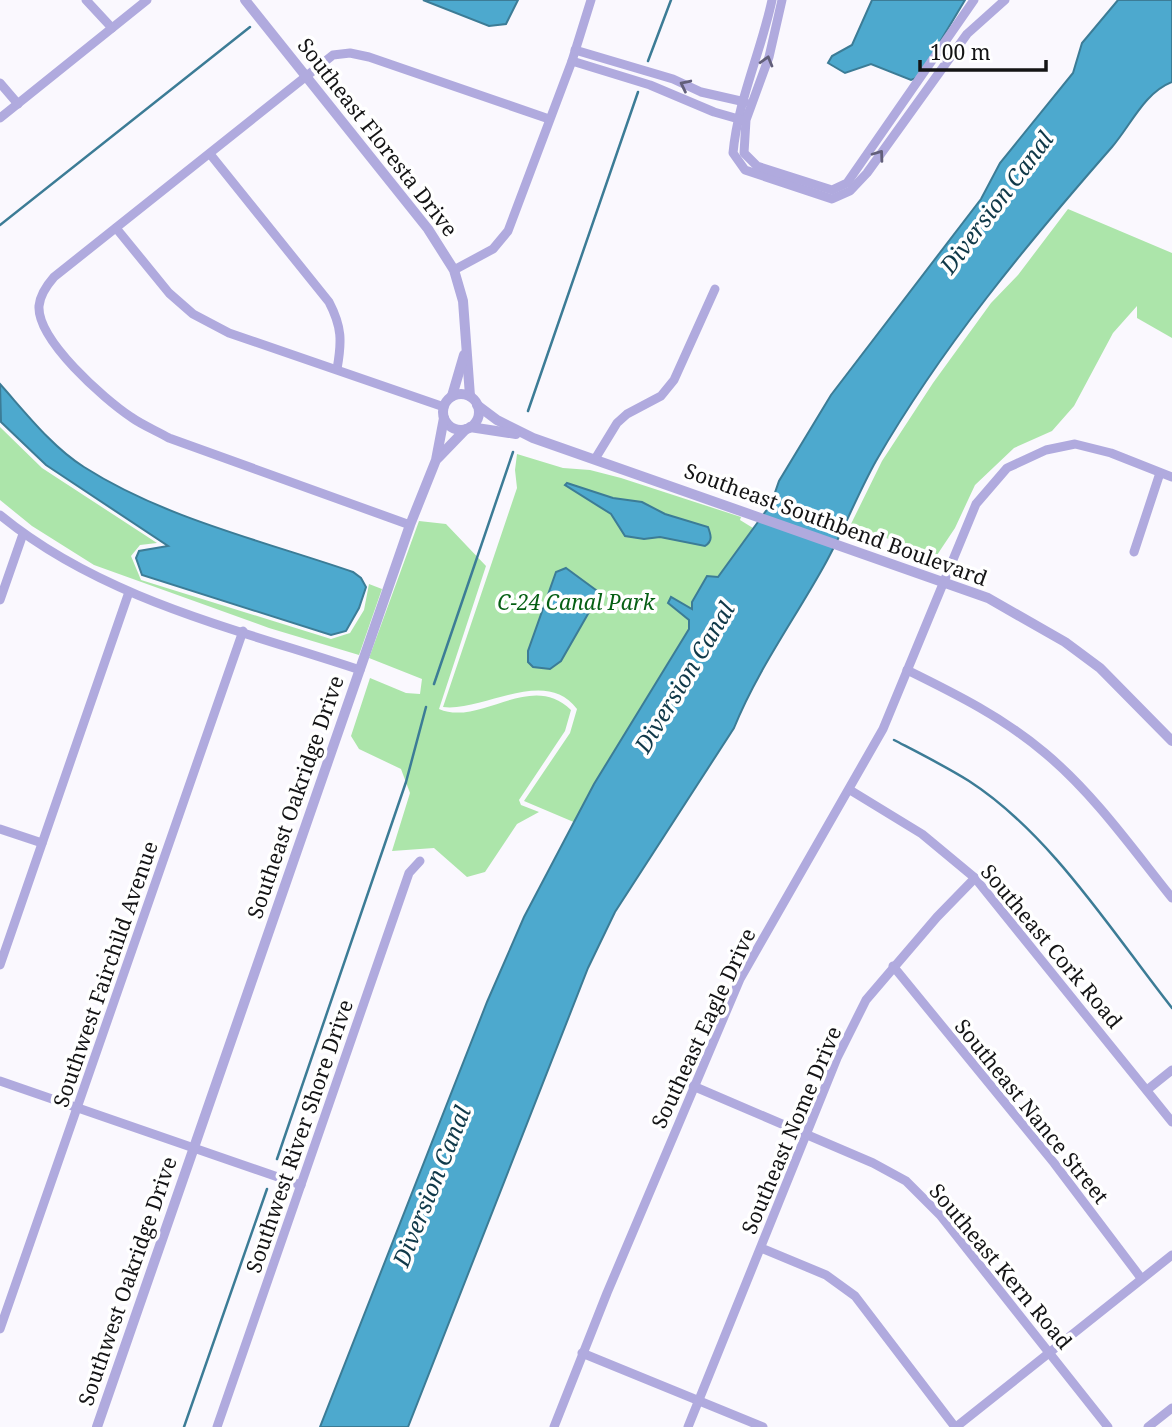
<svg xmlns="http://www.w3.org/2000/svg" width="1172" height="1427" viewBox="0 0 1172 1427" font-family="'Noto Serif',serif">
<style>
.green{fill:#ace5aa}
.water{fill:#4da9ce;stroke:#3c7c96;stroke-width:2}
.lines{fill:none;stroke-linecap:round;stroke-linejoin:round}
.stream{stroke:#3c7c96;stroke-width:2.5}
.minor{stroke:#b0aade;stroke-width:9}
.tertiary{stroke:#b0aade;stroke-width:10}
.oneway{stroke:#625f7a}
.labels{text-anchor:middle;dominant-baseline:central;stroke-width:7;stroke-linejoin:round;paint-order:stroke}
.street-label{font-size:21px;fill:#141415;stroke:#fff}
.park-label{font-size:21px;font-style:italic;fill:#065f14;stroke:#fff}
.water-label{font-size:23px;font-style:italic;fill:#103949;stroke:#fff}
</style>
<rect width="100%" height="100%" fill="#faf8fe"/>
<g class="green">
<polygon points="1068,209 1172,253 1172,338 1137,318 1137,306 1113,333 1074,406 1052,431 1014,448 975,485 955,528 937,555 850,526 882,461 933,383 991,303 1018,275"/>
<polygon points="0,427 42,468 157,543 140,545 131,556 141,580 331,639 350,633 364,610 369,584 382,589 359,655 269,628 94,565 32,526 0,500"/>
<path d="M 517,454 L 563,468 L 590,470 L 621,478 L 741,517 L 740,520 L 753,528 L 718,577 L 707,576 L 692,602 L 692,609 L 672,598 L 668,603 L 689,620 L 689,629 L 594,784 L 576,823 L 524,801 L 570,733 L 577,709 C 545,666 484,712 443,707 L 517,488 L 515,470 Z"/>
<path d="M 419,521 L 446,524 L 486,566 L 439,709 C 480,727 531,670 571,710 L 565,731 L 519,800 L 521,805 L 539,812 L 517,824 L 485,872 L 467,877 L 434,848 L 392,851 L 410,793 L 401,769 L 359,749 L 351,736 L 370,678 L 406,693 L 420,694 L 422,679 L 369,658 Z"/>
</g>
<g class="water">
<polygon points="423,0 518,0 506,24 489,26"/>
<polygon points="872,0 965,0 919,77 911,80 871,64 845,73 828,63 832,56 852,45"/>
<path d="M 1118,0 L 1172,0 L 1172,82 C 1144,93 1131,125 1112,147 C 1027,244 941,348 876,461 C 857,495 843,532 824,566 C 794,620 757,671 734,728 L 615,912 L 588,968 L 408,1427 L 320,1427 L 487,1002 L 524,917 L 594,784 L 689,629 L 689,620 L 668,603 L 671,597 L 692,609 L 692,602 L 707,576 L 718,577 L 771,504 L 779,481 L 831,395 L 981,199 L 1000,163 L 1073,73 L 1082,43 Z"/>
<path d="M 0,384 C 25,412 52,447 84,467 C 164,518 263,541 353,572 L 361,578 L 366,587 L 359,608 L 346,631 L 331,635 L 142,575 L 136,558 L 139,551 L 168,546 L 46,465 L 1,422 Z"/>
<path d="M 567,483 L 613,498 L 642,502 L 665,514 L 708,527 C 711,535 713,541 705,546 L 660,537 L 644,539 L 625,536 L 611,514 L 565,485 Z"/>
<polygon points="566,568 600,593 561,661 550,669 533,667 528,662 528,651 556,572"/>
</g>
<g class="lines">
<g class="stream">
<polyline points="648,61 671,0"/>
<polyline points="0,225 250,27"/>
<polyline points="528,411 638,92"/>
<polyline points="434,684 513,452"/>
<path d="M 894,740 C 919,753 945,766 969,781 C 1051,834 1112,932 1172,1008"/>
<polyline points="277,1159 406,782 426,707"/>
<polyline points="184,1427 267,1189"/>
</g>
<g class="minor">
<polyline points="86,0 112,28"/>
<path d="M 772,0 C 761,52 738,100 733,153 L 745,170 L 832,199 L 850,191 L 867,173 L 967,34 L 1005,0"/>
<polyline points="782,0 769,57 746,120 744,153 757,166 832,190 847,183 974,0"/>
<polyline points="575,50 673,79 701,92 745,102"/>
<polyline points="572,61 650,85 714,112 742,120"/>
<polyline points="0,83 18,104"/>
<polyline points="0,118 147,0"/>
<path d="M 210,154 L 329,302 C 342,327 342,341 337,369"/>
<polyline points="116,228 169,293 193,314 229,333 444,407"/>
<polyline points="454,270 493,249 508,231 572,61 591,0"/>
<polyline points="595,459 617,423 627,414 661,396 674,380 715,289"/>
<path d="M 0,515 C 102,599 237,629 360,670"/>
<path d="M 410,525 L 169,438 C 157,431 142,425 131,417 C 104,399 37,340 39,306 C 40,295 47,285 54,277 L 333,55 L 350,53 L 369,57 L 549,119"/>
<polyline points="1134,552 1160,473"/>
<polyline points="0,600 23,534"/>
<path d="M 907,670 C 956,694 1004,718 1045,753 C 1094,794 1132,848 1172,898"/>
<polyline points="850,790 922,834 975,878 1172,1122"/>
<polyline points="0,829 42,843"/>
<polyline points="0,965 129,592"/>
<polyline points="893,966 1054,1163 1141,1278"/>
<polyline points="0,1081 301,1185"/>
<polyline points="693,1086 873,1163 906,1181 940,1215 1108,1427"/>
<polyline points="1147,1090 1172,1070"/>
<polyline points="761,1248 826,1275 855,1296 955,1427"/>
<polyline points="0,1329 243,631"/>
<polyline points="582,1353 763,1427"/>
<polyline points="217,1427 409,873 420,861"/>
<polyline points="554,1427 607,1293 740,979 883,729 976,504 1007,468 1046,450 1075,444 1111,453 1172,477"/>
<polyline points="688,1427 837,1058 866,1000 937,917 975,878"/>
<polyline points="956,1427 1172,1255"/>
<polyline points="1148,1427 1172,1408"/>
</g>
<g class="tertiary">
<polyline points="245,0 428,229 454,270 463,301 470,396"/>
<circle cx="461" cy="412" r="18"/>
<polyline points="452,396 464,355"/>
<polyline points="477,405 497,420 533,438 988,598 1065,642 1100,668 1172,741"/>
<polyline points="470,427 516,434"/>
<polyline points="438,458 466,429"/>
<polyline points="97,1427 410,525 436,460 444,418"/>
</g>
</g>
<defs><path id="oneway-chevron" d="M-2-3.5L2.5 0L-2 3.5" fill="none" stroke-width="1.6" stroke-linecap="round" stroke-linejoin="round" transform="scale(1.75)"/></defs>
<g class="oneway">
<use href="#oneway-chevron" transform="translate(767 61) rotate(-74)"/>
<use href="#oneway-chevron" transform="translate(685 85) rotate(-154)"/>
<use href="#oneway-chevron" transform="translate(879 155) rotate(-54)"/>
</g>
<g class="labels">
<g class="street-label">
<text transform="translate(378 137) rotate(52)">Southeast Floresta Drive</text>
<text transform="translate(836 524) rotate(20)">Southeast Southbend Boulevard</text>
<text transform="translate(295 797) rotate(-71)">Southeast Oakridge Drive</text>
<text transform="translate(1052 946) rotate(50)">Southeast Cork Road</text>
<text transform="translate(105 974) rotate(-71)">Southwest Fairchild Avenue</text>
<text transform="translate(703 1028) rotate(-65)">Southeast Eagle Drive</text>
<text transform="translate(1032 1111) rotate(51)">Southeast Nance Street</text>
<text transform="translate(791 1130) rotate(-67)">Southeast Nome Drive</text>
<text transform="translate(299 1136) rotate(-71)">Southwest River Shore Drive</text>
<text transform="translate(1001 1266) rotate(50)">Southeast Kern Road</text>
<text transform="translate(127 1281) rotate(-71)">Southwest Oakridge Drive</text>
</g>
<g class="park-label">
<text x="576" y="602">C-24 Canal Park</text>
</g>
<g class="water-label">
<text transform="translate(996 202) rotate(-53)">Diversion Canal</text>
<text transform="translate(684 677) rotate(-59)">Diversion Canal</text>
<text transform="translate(431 1186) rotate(-68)">Diversion Canal</text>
</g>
</g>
<path d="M920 60v10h126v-10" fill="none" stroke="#141415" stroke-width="3.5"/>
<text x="930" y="60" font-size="21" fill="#141415" stroke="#ffffff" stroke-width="5" paint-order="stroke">100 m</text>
</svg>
